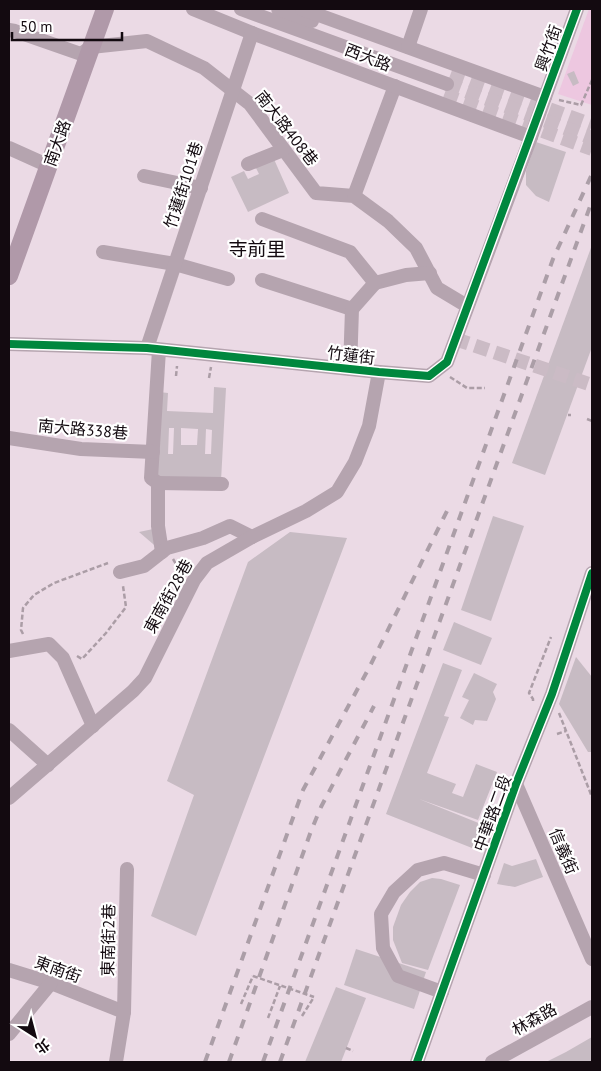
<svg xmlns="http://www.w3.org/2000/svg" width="601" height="1071" viewBox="0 0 601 1071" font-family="'PT Sans','Noto Sans TC',sans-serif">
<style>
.green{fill:#edc7e0}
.building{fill:#c7bbc3;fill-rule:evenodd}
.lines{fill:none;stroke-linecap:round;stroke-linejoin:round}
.minor-tunnel{stroke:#cbbbc5;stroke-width:14;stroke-dasharray:14 7;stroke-linecap:butt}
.path{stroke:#ab9da6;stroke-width:2.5;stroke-dasharray:5 2.5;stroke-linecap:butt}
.minor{stroke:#b5a4af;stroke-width:14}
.major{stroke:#b099a9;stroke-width:18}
.rail{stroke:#ab9ea7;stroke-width:4;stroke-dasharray:9 9;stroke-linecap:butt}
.path-bridge{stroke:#ab9da6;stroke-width:2.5;stroke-dasharray:5 2.5;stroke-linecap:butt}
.minor-bridge{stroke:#b5a4af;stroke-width:14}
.cycleway-casing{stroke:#fff;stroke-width:11}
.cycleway{stroke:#00873e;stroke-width:8}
.labels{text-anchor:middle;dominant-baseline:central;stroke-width:4.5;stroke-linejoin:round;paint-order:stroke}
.street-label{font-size:16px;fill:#130a10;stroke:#fff}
.quarter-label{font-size:19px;fill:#130a10;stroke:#fff}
</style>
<rect width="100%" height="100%" fill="#ebdae5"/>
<polygon class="green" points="589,9 592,9 592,105 558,94"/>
<g class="building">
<polygon points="574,71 579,83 573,86 567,74"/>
<polygon points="536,142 566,152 549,202 536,196 526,185 526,171"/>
<polygon points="273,157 289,193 248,212 231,177 244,171 248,179 259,174 255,166"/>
<polygon points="592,245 592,347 545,475 512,463"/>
<path d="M 214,387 L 226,388 L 221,481 L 154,478 L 159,392 L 168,393 L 167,411 L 213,413 ZM 169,428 L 174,428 L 173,454 L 168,454 ZM 181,428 L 198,429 L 197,445 L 181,445 ZM 206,429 L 212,430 L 211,454 L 205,454 Z"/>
<polygon points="493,516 524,526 491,621 461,610"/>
<polygon points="158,528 160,550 139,532"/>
<polygon points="290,532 347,538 196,936 151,916 194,795 167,781 248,562"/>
<polygon points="454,622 492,638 481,665 443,650"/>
<polygon points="576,657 592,677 592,752 588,752 559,704"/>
<polygon points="443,663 462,670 444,716 449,717 427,773 456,784 452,793 463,797 476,764 497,772 478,820 419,799 481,824 472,848 386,814"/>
<polygon points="474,673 497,684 493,692 496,699 487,721 475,720 473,725 460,718 469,700 462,697"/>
<polygon points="536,859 543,877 515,887 497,884 504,863 512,866"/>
<polygon points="432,878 441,879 460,885 428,970 402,963 393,940 393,927 401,905 410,892 420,882"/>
<polygon points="356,949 426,972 414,1009 344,985"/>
<polygon points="336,987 366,998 341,1062 305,1062"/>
<polygon points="592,1037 592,1062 546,1062 566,1052"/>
</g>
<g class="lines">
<g class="minor-tunnel">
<polyline points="451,73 592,125"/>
<polyline points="447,84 592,138"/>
<polyline points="444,95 592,149"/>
<polyline points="455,339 592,385"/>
</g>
<g class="path">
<polyline points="559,100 581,105 592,80"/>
<polyline points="176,376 177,366"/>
<polyline points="450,377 467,388 485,388"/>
<polyline points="209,378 211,367"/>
<polyline points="568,415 571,415"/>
<polyline points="587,419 592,421"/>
<polyline points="173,559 182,574"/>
<polyline points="23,634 21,630 23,608 34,595 54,583 108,563"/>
<polyline points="77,656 82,659 106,633 126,607 123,586"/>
<polyline points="533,701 533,699 529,693 551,637"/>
<polyline points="559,713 592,797"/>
<polyline points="557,734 566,731"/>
<polyline points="241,1004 253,976"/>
<polyline points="302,1016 314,997"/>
<polyline points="268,1018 280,986"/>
<polyline points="346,1048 353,1051"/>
</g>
<g class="minor">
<polyline points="241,9 447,84"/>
<polyline points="278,9 312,21"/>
<polyline points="302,9 545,97 577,9"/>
<polyline points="9,30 15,31 81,54 91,47 147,41 204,68 250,104 316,193 354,196 388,221 416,248 437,288 467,306"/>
<polyline points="408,47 421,9"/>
<polyline points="9,148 49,166"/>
<polyline points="248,164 283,150"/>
<polyline points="144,176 201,188"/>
<polyline points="354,196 395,86"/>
<polyline points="262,219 350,252 375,283 406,275 430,273"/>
<polyline points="103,252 175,264 228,279"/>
<polyline points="262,280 352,309"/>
<polyline points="9,344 147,348 379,372 429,376 447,362 531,137 252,33 193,9"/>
<polyline points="147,348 252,33"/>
<polyline points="159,350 151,478 158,483 158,526 162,552"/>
<polyline points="350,369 352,309 375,283"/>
<polyline points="9,438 81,449 153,452"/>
<polyline points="158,483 222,484"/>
<polyline points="120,572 144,566 167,548 203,538 230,526 252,537"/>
<polyline points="9,651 49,644 63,658 93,726"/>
<polyline points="9,730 48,765"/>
<polyline points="516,784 592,959"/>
<polyline points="9,798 133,691 145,678 194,580 207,563 252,537 306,511 337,492 355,462 369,426 379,372"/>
<polyline points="9,970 51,983 124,1012"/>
<polyline points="442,992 398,976 383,948 381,914 394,892 418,870 444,863 484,875"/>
<polyline points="9,1034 51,983"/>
<polyline points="116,1062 124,1012 127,869"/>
<polyline points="417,1062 516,784 552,694 592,573"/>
<polyline points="492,1062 592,1007"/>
</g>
<polyline class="major" points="9,276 105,9"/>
<g class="rail">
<polyline points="205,1062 303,790 370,666 448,509"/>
<polyline points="229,1062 311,831 321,807 374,706"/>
<polyline points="263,1062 553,259 592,174"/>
<polyline points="280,1062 592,201"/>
</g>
<polyline class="path-bridge" points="253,976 314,997"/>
<polyline class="minor-bridge" points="531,137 545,97"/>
<defs>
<g id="cycleway">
<polyline points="9,344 147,348 379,372 429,376 447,362 577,9"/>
<polyline points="417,1062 516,784 552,694 592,573"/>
</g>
</defs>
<use href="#cycleway" class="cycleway-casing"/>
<use href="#cycleway" class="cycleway"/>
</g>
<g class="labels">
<g class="street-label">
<text transform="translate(548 48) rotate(-70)">興竹街</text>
<text transform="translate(368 57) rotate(21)">西大路</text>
<text transform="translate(287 128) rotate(52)">南大路408巷</text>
<text transform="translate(57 143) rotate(-70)">南大路</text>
<text transform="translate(183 185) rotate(-72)">竹蓮街101巷</text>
<text transform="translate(351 355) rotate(7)">竹蓮街</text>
<text transform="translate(83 429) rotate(5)">南大路338巷</text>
<text transform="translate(168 596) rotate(-61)">東南街28巷</text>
<text transform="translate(492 813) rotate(-70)">中華路二段</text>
<text transform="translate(564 851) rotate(67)">信義街</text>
<text transform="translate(108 940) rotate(-89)">東南街2巷</text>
<text transform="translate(58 969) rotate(20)">東南街</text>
<text transform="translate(534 1019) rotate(-29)">林森路</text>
</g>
<g class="quarter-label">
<text x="257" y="249">寺前里</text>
</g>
</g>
<rect width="601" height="1071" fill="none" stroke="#130a10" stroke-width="20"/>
<g transform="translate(35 1036) rotate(144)" stroke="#ffffff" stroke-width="4" paint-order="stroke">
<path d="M0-4L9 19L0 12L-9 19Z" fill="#130a10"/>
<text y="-8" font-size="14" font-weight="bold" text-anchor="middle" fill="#130a10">北</text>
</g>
<path d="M12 32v8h110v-8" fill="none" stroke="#130a10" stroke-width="2.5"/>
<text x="20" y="32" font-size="15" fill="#130a10" stroke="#ffffff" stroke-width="4" paint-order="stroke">50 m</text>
</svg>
